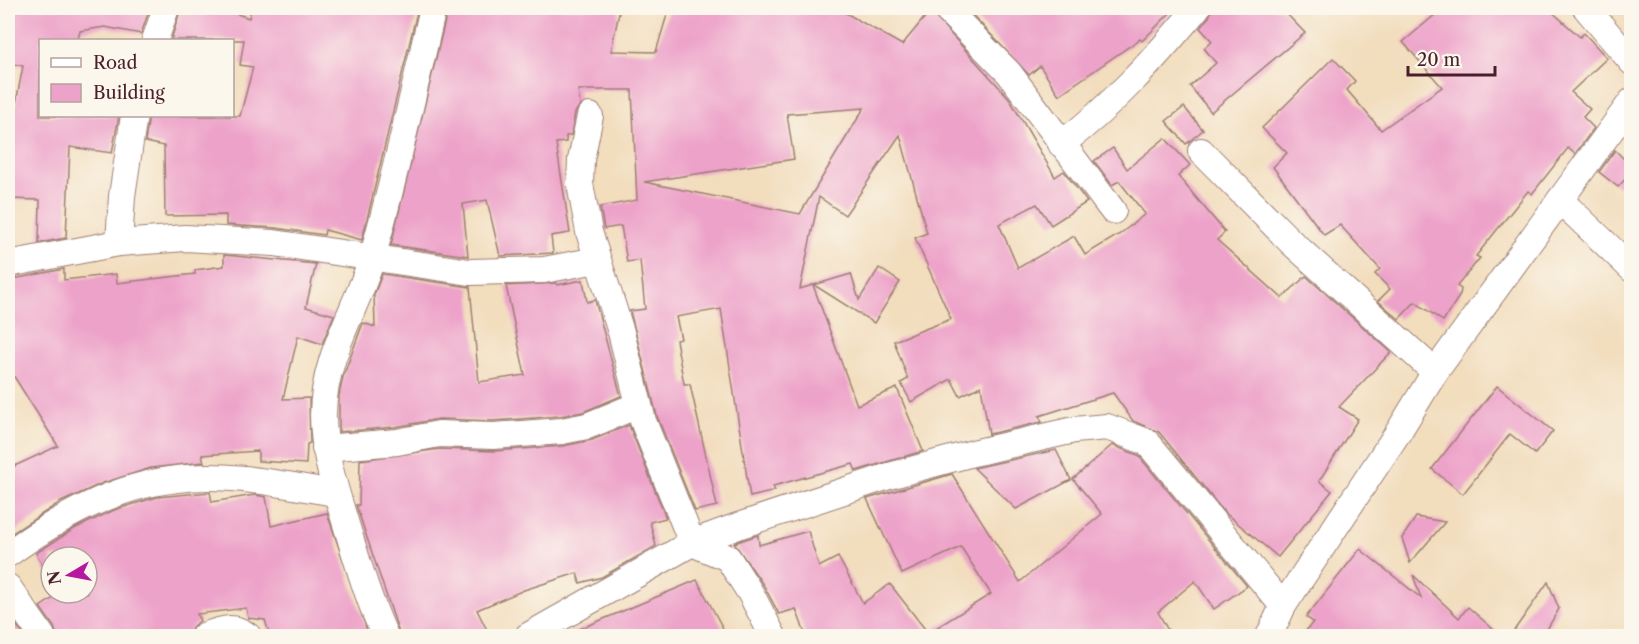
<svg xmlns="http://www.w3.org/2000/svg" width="1639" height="644" viewBox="0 0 1639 644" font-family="'Libre Caslon Text',serif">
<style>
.building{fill:#eda2c9;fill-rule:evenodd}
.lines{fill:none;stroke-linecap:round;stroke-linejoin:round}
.street-casing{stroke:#9e7e74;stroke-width:28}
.street{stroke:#fff;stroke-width:26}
</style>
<rect width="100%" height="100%" fill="#fbf7ec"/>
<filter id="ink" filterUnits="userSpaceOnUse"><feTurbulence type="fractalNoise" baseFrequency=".0167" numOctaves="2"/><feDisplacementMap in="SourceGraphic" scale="12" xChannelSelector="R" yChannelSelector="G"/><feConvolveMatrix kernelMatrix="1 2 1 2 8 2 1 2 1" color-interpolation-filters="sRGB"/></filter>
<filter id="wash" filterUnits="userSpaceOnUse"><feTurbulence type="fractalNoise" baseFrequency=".008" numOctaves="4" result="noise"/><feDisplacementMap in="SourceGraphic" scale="24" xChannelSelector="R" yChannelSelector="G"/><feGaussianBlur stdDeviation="1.35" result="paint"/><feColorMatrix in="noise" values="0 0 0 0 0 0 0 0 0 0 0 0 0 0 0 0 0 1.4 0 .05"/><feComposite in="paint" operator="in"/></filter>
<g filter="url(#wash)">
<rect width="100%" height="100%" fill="#f2ddbd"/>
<g id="blocks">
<g class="building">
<polygon points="8,8 142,8 149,11 141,34 105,27 80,31 78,40 40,40 40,116 119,116 112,153 70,147 66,238 39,243 40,200 8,199 8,145 23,66 8,63"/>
<polygon points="181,8 219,8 249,18 251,8 418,8 362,240 325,230 324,235 275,228 226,225 226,215 165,216 164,146 145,142 149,116 240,116 253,67 240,65 244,40 171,40"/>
<path d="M 448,8 L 620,8 L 611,51 L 656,52 L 669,8 L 837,8 L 902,45 L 930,11 L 1009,98 L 1055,177 L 1064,171 L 1087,202 L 1051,225 L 1037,204 L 999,224 L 1018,268 L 1074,236 L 1085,255 L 1120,234 L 1145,214 L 1119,181 L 1112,185 L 1094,161 L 1113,148 L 1127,169 L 1165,138 L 1190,165 L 1178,176 L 1225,232 L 1217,240 L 1282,298 L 1306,276 L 1391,352 L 1339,407 L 1358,419 L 1319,481 L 1332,491 L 1278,557 L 1224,512 L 1159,432 L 1133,421 L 1113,393 L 1039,416 L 1042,422 L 989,434 L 981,386 L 960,396 L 951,379 L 911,402 L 901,383 L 908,379 L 894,341 L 951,319 L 915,238 L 927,233 L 900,135 L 845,215 L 819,197 L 800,289 L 813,285 L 857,405 L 897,388 L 923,451 L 856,471 L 853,464 L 773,486 L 775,491 L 750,497 L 721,309 L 676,317 L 681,339 L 676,340 L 684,384 L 690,384 L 717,506 L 695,511 L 657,416 L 630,311 L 645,309 L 640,260 L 627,262 L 621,226 L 604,229 L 600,207 L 637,200 L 632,90 L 578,90 L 580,105 L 575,113 L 571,135 L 566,136 L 566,142 L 556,143 L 570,233 L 551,236 L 553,253 L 500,256 L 487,200 L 463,204 L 468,256 L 391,245 ZM 864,108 L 800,214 L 644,182 L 794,159 L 787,114 Z"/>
<polygon points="966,8 1175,8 1142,41 1140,39 1059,95 1040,66 1029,75"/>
<polygon points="1212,8 1281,8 1305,33 1211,112 1190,86 1216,63 1204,48 1212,41 1200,28 1209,17"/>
<polygon points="1443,8 1548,8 1580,37 1584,33 1607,58 1571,92 1590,109 1583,117 1594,128 1575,154 1568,148 1532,194 1528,191 1476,256 1480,258 1457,286 1461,289 1460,295 1443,321 1415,302 1399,319 1378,301 1390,289 1375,274 1380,269 1340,225 1324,235 1273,167 1287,153 1262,128 1333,58 1355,81 1347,90 1381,130 1442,87 1403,42"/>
<polygon points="1184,107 1203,130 1186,144 1166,121"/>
<polygon points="1615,150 1632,167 1632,172 1618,187 1599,172"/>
<polygon points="224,255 316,264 306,307 334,315 322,344 298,336 283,399 309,398 310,443 307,444 306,464 258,461 258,451 202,455 204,462 151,468 103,483 59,503 8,536 8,469 58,446 8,367 8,280 64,269 64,280 116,274 117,283 195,274 195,270 224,266"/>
<polygon points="879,268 900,282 874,323 814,285 851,274 859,300"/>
<polygon points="382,274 470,287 479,382 525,375 506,286 557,283 557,285 583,280 587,302 595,300 621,396 583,412 560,416 493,421 439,419 395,427 339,432 339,396 343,377 363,323 375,327 374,295"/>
<polygon points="1497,386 1553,431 1535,454 1510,434 1463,494 1432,469"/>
<polygon points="629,425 666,518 650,522 656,546 602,577 580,583 577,573 524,590 477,610 490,636 400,636 356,505 359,505 360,460 440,449 494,451 563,446 592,440"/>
<polygon points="1112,445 1138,455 1247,586 1214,609 1195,581 1158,612 1171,636 806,636 796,609 779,614 764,586 734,543 758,535 759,545 808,531 819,567 838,557 863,603 890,584 928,633 991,594 961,547 902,574 867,499 952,474 1020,582 1102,514 1073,479"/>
<polygon points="1056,450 1071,480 1016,509 974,468"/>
<polygon points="210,492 212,502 255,495 266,497 271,526 327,513 369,636 270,636 265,620 248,618 246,608 197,614 200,621 193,626 190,633 179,636 57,636 54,627 40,607 58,595 57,593 87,593 87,557 51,557 51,581 36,553 74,529 114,510 157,497"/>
<polygon points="1416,517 1445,522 1410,563 1402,538"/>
<polygon points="1360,549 1421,598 1413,575 1459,618 1468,607 1501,636 1302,636 1313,622 1306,617"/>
<polygon points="697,580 727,636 563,636"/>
<polygon points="1548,582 1559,609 1546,631 1513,632"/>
<polygon points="15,623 24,636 8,636 8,628"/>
</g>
</g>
</g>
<g filter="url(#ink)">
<use href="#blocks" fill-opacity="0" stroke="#9e7e74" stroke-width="1.5"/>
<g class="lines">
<defs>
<g id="street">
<polyline points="945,8 1009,73 1113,211"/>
<polyline points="1586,8 1632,62"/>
<polyline points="155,40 166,8"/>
<polyline points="590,116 581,160 580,184 589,232 621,332 643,421 692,543 728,558 751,594 773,636"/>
<path d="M 1061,144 C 1113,106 1156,57 1197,8"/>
<polyline points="1201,151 1291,242 1435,372"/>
<polyline points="1560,200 1632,269"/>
<polyline points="119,243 122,196 134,116"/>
<polyline points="8,264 119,243 185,238 274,243 470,272 544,270 597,260"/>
<polyline points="325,448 397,442 439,434 493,436 562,431 587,426 638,405"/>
<path d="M 8,554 C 58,518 114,486 177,479 C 230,472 284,485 335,493"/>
<polyline points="8,587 42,636"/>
<path d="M 204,636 C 220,630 233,624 248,636"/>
<path d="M 385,636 C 368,599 357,560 345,521 C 334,485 323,452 323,415 C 323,357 357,309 373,255 C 396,173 414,90 433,8"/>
<polyline points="528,636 692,543 738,526 889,476 973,453 1074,430 1107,427 1147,442 1283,606"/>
<polyline points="1269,636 1283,606 1399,431 1435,372 1632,101"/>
</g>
</defs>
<use href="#street" class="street-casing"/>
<use href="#street" class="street"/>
</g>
</g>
<rect width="1639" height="644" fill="none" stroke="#fbf7ec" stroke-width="30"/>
<rect x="39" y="39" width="195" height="78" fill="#fbf7ec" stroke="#b4a19f" stroke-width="1.5"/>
<rect x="51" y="58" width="30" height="9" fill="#ffffff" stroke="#b4a19f" stroke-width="1.5"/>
<text x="93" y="69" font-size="18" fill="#4a1f2b">Road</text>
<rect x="51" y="84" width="30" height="18" fill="#eda2c9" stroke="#b4a19f" stroke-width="1.5"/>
<text x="93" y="99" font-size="18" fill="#4a1f2b">Building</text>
<g transform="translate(69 575) rotate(260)"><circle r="28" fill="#fbf7ec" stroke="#b4a19f" stroke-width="1.5"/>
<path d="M0-4.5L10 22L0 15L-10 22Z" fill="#b5179e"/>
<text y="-9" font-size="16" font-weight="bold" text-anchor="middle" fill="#4a1f2b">N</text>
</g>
<path d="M1408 66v9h87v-9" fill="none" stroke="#4a1f2b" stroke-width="3"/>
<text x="1417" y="66" font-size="18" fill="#4a1f2b" stroke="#fbf7ec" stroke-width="4.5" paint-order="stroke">20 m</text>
</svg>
